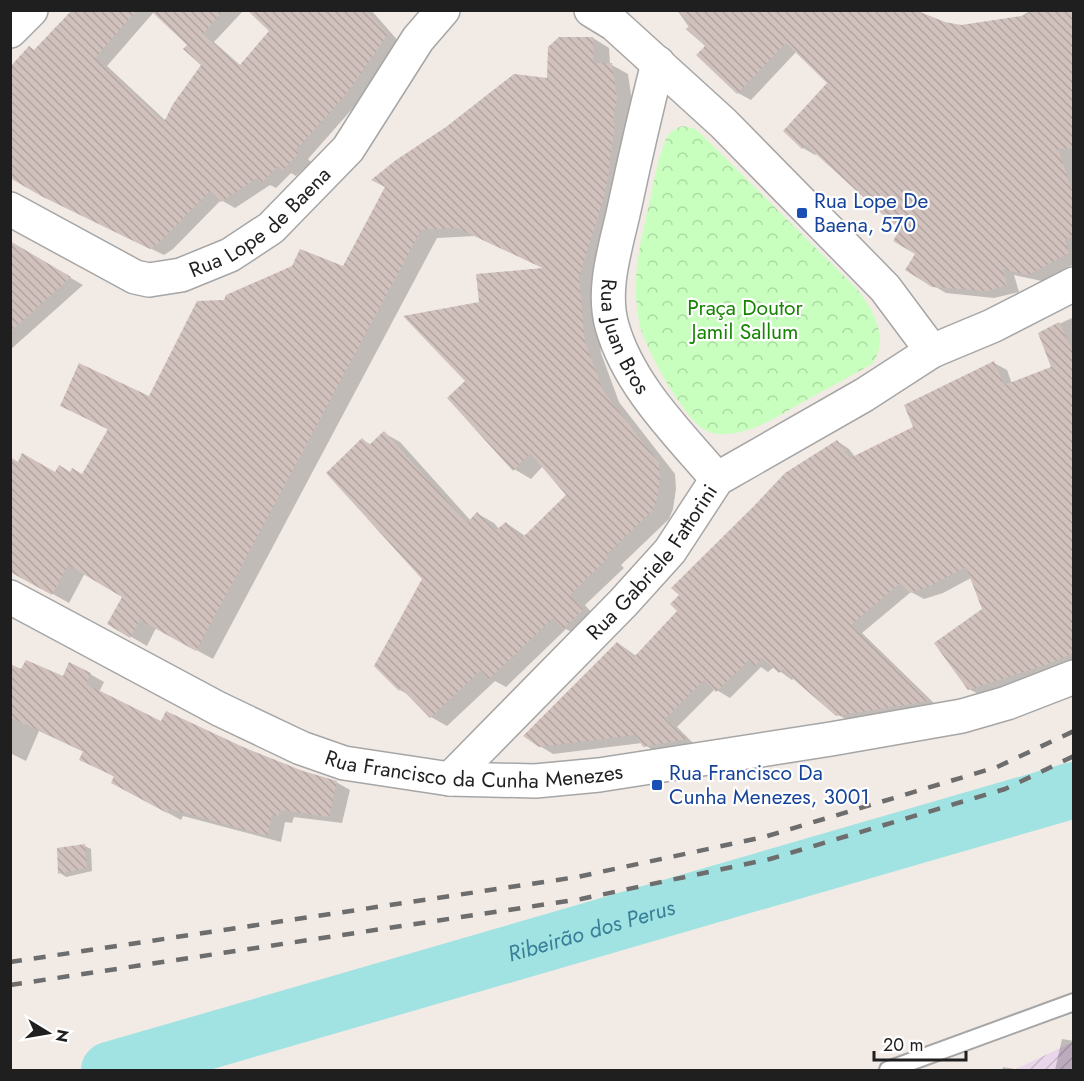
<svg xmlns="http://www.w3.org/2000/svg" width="1084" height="1081" viewBox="0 0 1084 1081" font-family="Jost,sans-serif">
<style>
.industrial{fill:url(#industrial-furrows)}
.park{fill:url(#park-crowns)}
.shadow{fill:#0003;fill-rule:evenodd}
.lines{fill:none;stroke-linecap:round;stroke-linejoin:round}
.river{stroke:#a1e3e2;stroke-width:56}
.building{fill:url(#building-back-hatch)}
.service-casing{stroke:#a6a6a6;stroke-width:20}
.minor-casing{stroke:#a6a6a6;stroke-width:36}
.service{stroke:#fff;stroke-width:16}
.minor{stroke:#fff;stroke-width:33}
.rail{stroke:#6d6d6d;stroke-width:4.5;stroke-dasharray:12 12;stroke-linecap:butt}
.transit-dot{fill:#1a4fb4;stroke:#fff;stroke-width:2}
.labels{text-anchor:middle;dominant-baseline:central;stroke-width:4.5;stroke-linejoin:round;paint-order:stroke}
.transit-label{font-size:21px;fill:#164399;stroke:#fff;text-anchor:start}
.street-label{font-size:21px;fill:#1f1f1f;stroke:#fff}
.park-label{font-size:21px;fill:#168402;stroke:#fff}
.water-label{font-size:22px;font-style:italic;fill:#387f97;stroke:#fff}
</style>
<defs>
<pattern id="industrial-furrows" width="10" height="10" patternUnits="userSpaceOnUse" patternTransform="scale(1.5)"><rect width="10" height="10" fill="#ead6eb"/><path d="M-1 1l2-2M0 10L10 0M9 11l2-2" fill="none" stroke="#c8b7c9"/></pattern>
<pattern id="park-crowns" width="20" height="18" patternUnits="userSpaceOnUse" patternTransform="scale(1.5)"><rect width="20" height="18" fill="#c8ffbe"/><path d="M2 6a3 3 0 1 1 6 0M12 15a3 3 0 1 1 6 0" fill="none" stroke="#abdaa3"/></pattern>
<pattern id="building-back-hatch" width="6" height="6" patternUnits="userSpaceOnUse" patternTransform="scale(1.5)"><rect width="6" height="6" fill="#d1c1bd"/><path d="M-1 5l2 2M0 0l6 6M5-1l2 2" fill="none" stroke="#b3a5a2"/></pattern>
</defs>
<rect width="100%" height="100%" fill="#f1eae5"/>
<polygon class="industrial" points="1073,1042 1073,1070 1014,1070"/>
<path class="park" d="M 683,126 L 695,129 L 700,133 L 854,286 C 872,307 891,338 872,364 C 850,376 829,388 808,399 C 781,414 740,444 707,431 C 686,423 642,344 639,321 C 637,309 635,293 636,281 C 637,253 644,227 650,200 C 654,180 658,158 666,139 C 669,132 676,128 683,126 Z"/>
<g class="shadow">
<path d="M 75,10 L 244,10 L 214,42 L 241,66 L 271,31 L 249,10 L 371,10 L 400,43 L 360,100 L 308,159 L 311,162 L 296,176 L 291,173 L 276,188 L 270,185 L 235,208 L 221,200 L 173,249 L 164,255 L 63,206 L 35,51 ZM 154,12 L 189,45 L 203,65 L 166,121 L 107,66 Z"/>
<polygon points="677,10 912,10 945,24 961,26 1020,17 1031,10 1074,10 1074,264 1042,281 1014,275 1019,292 994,298 946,293 907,270 917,253 903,228 818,153 815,155 803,148 785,131 829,83 797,51 751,100 738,93 698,55 707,46 694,34"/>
<polygon points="593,38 609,48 610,64 628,74 633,109 595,287 601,353 619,402 675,474 676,489 673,509 669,519 621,565 624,568 585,605 598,620 580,637 566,629 506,687 495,681 447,726 431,717 411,696 400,690 424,579 363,440 371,445 384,433 400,442 471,521 478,514 494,523 499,529 506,523 525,536 569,495 543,466 531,479 514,469 467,381 480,303 545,269 475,236 437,238 213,659 156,628 147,646 109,624 124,597 85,573 69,603 10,570 18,464 56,474 83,476 109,430 62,406 150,398 225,301 344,268"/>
<polygon points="10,243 83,285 10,350"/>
<polygon points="1074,317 1074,664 982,696 969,689 983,610 971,578 943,593 924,599 911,592 862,633 939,708 850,722 837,714 794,678 792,680 774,667 768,672 761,667 730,698 715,689 677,727 696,746 657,753 642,743 553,754 540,746 618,643 636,656 837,441 849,449 855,457 915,428 994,363 1007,370 1012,384 1053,367 1040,333"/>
<polygon points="10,664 23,670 64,678 90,674 104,682 99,692 161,723 242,748 302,772 336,782 350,790 342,823 294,817 292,823 285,822 281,842 183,816 181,820 126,790 115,777 81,760 84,752 39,731 26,761 10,753"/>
<polygon points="85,846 91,849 92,871 66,877 60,873"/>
<polygon points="1062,1039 1074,1041 1074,1070 1055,1070"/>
<polygon points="1003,1067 1021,1070 1002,1070"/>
</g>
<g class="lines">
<path class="river" id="s1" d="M 109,1070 L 1074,790"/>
</g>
<g class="building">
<polygon points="72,10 137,10 95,58 164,122 173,104 201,65 183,49 187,45 150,10 224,10 203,34 239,66 269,31 247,10 366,10 388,34 347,93 296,150 299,153 283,170 278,166 262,182 257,178 221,202 210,191 160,242 150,249 41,196 10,178 10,67 29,46 34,50"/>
<polygon points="677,10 915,10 945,22 961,25 1028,15 1027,10 1074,10 1074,148 1058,149 1074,196 1074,236 1065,240 1069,253 1028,275 1002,269 1007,285 987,291 932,287 905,270 915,254 893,241 901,228 892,223 806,145 802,149 783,131 827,83 786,43 737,94 696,55 705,46 686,29 691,24"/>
<polygon points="559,37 593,37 594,63 612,63 617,99 612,123 615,123 608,176 604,197 579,277 585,342 603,391 659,463 660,479 657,499 653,510 606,555 608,558 570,595 583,610 563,629 553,618 489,679 481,670 430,718 401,688 399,691 374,666 422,579 326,473 362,438 369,445 384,431 467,523 477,512 495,531 506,522 521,539 566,495 530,453 513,471 447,398 465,381 403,316 479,302 476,274 543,268 457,228 421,230 196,651 140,620 130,638 107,624 122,597 68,565 52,595 10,572 10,457 18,462 22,453 55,472 59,465 70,472 72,468 82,474 108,429 60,406 79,363 149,396 197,301 224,300 226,295 292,266 300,249 343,266 385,187 371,180 396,160 446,127 514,74 547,78 548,47"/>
<polygon points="10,241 71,277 10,332"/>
<polygon points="1059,322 1074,354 1074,653 1048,664 968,690 934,643 982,609 966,567 930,586 910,593 900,583 851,625 929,701 836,716 783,670 779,673 762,658 755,666 749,660 716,692 704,680 665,719 686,739 643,747 636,735 539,747 523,736 617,642 634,657 677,611 670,604 679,595 671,588 754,506 785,473 837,440 850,458 913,427 904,405 994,361 1004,385 1051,367 1038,333"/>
<polygon points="26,660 63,676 69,662 91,673 86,684 161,721 166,711 243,747 303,771 337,781 329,817 280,810 278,816 272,815 268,836 169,809 167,813 111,783 114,776 79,760 83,751 10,717 10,665 21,669"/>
<polygon points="85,844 87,868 58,874 57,848"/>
</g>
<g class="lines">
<defs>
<polyline id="service" points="888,1070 1074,1002"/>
<g id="minor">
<polyline points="591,10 614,24 723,123 885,288 932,351"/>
<polyline points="10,31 31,10"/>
<path id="s2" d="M 658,63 C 646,110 635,158 625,205 C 617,244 601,287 612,326 C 629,386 678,433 717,479"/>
<path id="s3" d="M 10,209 L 135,277 L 149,280 L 181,275 L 230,255 L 271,228 L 348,149 L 418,39 L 443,10"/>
<path id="s4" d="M 10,597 L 219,709 L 301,748 L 344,763 L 450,779 L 535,781 L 599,775 L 831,739 L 962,716 L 1007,703 L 1074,677"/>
<path id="s5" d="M 450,779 L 623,603 L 670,551 L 717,479 L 864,395 L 932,351 L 992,326 L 1074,284"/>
</g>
</defs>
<use href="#service" class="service-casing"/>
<use href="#minor" class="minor-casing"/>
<use href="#service" class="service"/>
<use href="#minor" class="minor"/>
<g class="rail">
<polyline points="10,962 577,877 764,837 997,767 1074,731"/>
<polyline points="10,985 581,899 770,859 1005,789 1074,756"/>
</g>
</g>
<g class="transit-dot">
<rect x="796" y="207" width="12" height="12" rx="3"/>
<rect x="651" y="779" width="12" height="12" rx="3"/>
</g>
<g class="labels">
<g class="transit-label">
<text x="814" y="201">Rua Lope De<tspan x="814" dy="24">Baena, 570</tspan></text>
<text x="669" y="773">Rua Francisco Da<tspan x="669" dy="24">Cunha Menezes, 3001</tspan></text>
</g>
<g class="street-label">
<text stroke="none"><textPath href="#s3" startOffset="285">Rua Lope de Baena</textPath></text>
<text stroke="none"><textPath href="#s2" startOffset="282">Rua Juan Bros</textPath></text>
<text stroke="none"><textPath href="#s5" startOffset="297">Rua Gabriele Fattorini</textPath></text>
<text stroke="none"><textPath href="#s4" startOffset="504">Rua Francisco da Cunha Menezes</textPath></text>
</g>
<g class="park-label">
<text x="745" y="308">Praça Doutor<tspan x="745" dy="24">Jamil Sallum</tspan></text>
</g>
<g class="water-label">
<text stroke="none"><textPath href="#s1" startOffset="502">Ribeirão dos Perus</textPath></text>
</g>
</g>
<rect width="1084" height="1081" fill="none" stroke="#1f1f1f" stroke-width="24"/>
<g transform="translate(48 1033) rotate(101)" stroke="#ffffff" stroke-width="4.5" paint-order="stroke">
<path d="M0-4.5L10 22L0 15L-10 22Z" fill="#1f1f1f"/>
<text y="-9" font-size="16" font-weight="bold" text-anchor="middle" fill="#1f1f1f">N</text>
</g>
<path d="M874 1051v9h92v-9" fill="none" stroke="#1f1f1f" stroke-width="3"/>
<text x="883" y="1051" font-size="18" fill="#1f1f1f" stroke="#ffffff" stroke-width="4.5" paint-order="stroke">20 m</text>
</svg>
